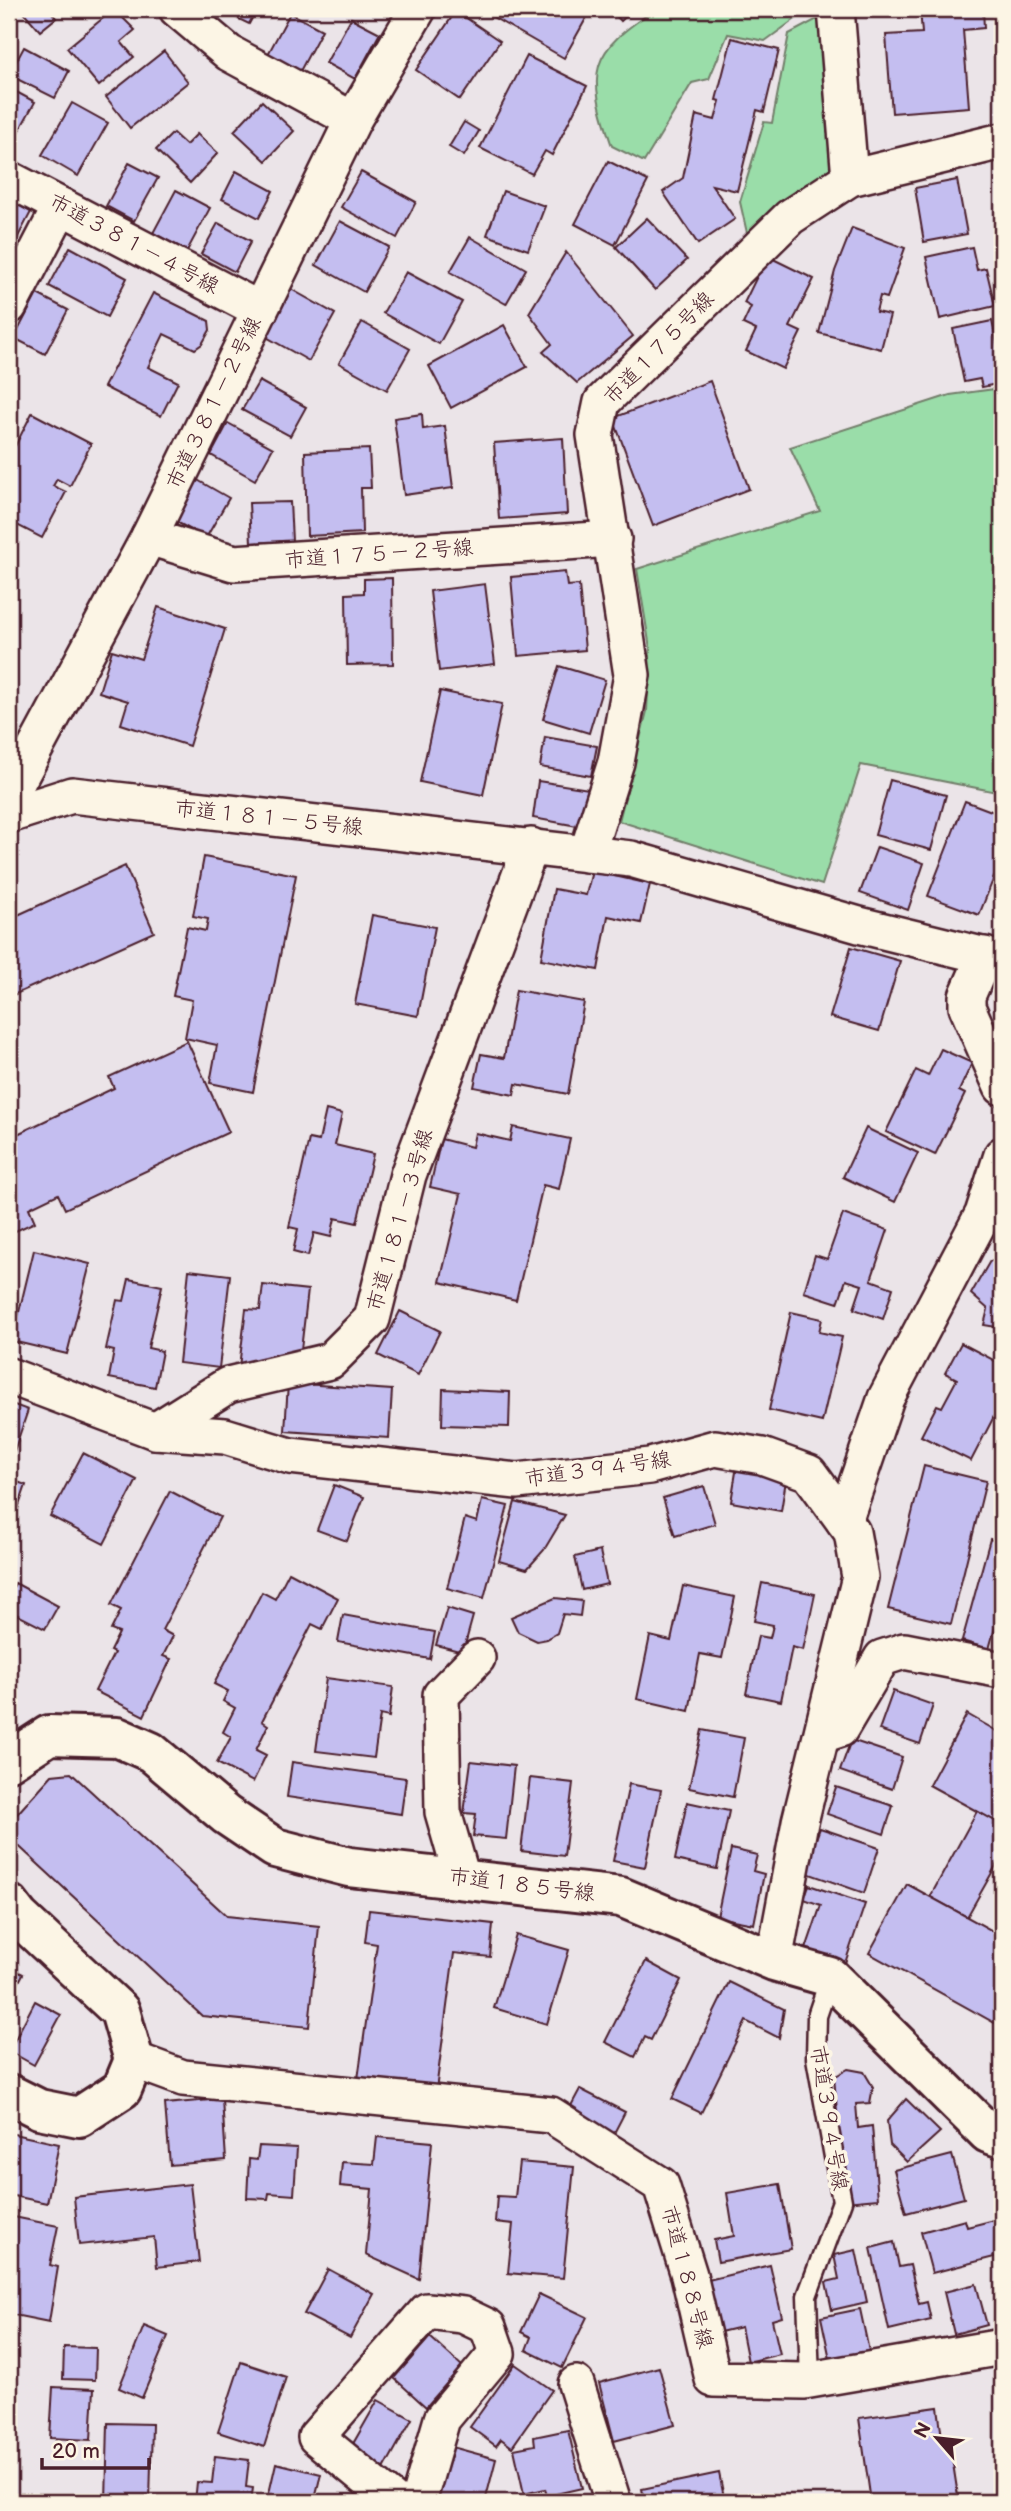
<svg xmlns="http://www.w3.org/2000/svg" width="1011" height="2511" viewBox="0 0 1011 2511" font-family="'Balsamiq Sans','Klee One',sans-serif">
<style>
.green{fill:#9adda9;stroke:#727e6a;stroke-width:2}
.building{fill:#c4bef0;stroke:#4a1f2b;stroke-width:2}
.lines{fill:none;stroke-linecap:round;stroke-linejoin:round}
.service-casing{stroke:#4a1f2b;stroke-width:23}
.minor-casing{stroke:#4a1f2b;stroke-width:40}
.tertiary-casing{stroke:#4a1f2b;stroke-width:44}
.service{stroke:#fcf5e5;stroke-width:18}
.minor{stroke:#fcf5e5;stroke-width:35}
.tertiary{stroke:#fcf5e5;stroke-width:38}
.labels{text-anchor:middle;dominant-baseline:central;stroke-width:7;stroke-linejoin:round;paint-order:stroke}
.street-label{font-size:21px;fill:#4a1f2b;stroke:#fcf5e5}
</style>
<rect width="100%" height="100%" fill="#ebe4e8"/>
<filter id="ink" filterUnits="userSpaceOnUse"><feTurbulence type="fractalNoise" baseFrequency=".0143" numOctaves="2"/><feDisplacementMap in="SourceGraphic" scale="14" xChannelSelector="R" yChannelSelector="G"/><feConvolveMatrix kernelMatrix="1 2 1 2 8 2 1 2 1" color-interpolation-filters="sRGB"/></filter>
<g filter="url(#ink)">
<g class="green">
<path d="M 656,9 L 809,9 L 765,41 L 728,34 L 709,79 L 692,83 L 644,162 L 612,146 C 586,71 589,52 656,9 Z"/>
<polygon points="821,17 833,166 747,233 740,202 764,122 772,123 789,34"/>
<polygon points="1002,388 1002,793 861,765 822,885 619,821 647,711 650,648 637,569 820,511 790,447 950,395"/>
</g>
<g class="building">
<polygon points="21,9 49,9 56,18 40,31"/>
<polygon points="114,9 135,30 121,42 134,57 99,86 67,48"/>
<polygon points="218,9 257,9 249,24"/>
<polygon points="495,9 578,9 588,15 564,58 491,16"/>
<polygon points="610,9 634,9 621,21"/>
<polygon points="920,9 983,9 984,28 963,30 969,107 892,113 886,35 922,33"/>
<polygon points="456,11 500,41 460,100 416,70"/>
<polygon points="290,13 322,30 299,73 267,56"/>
<polygon points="351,18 380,33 355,79 326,63"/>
<polygon points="732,38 779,50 764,112 757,110 737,191 712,185 735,219 698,244 663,192 683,178 696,115 715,120 720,101 716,100"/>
<polygon points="24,47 69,71 55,98 9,75"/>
<polygon points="164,51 188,82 130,128 106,97"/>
<polygon points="527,56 587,86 552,155 545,151 532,174 480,148"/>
<polygon points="9,88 35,102 15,138 9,135"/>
<polygon points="262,101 294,131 266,161 234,131"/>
<polygon points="72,103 108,123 78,176 42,155"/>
<polygon points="464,122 479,131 464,156 449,147"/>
<polygon points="173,133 186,145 197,134 218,153 190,183 156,150"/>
<polygon points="608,161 648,181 615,245 575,224"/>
<polygon points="129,163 158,178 134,221 106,206"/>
<polygon points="236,171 273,191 259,218 222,199"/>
<polygon points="361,172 416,202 397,238 341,207"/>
<polygon points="957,180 967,234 924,242 915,188"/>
<polygon points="176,190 210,208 187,251 153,233"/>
<polygon points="503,191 545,206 528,250 487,235"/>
<polygon points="9,200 31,212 9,254"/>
<polygon points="647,218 687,260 655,290 616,247"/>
<polygon points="340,221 389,247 364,292 316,265"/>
<polygon points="218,223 251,241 235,272 201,254"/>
<polygon points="852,228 905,248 887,298 880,296 876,312 890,315 881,349 819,333 835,271"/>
<polygon points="470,237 526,269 506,304 450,272"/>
<polygon points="70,247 127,278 107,317 49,286"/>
<polygon points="972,247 977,270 986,268 995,306 940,319 926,257"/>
<polygon points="566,252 633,336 577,383 543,352 552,344 529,313"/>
<polygon points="767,256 814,279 790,327 801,332 783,369 746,351 756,330 743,324 751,307 744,303"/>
<polygon points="406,272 462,302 439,344 383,313"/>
<polygon points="289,288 335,314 309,361 263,335"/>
<polygon points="153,293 209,321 210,330 202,344 195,349 164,334 148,367 178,382 161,416 104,387"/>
<polygon points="37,294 68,310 45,354 14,338"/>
<polygon points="992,321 1002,367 1002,383 982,387 980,379 964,382 953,329"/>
<polygon points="362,322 410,349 387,390 339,363"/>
<polygon points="504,325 527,367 451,408 429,366"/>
<polygon points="259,381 306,407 290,436 242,410"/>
<polygon points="710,381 749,489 653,526 613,418"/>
<polygon points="32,413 91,444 70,486 57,479 53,486 66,492 42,538 9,521 9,458"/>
<polygon points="422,414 423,429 445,426 453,488 404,495 394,418"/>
<polygon points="228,423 273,448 255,480 211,455"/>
<polygon points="563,438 567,514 499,519 494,443"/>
<polygon points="369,449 371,488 361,488 362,533 307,536 305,452"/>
<polygon points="194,478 229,498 206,538 171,519"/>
<polygon points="290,502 292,541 251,543 249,503"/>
<polygon points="565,572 567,586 579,585 585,650 518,656 511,577"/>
<polygon points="392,578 393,664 347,665 346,594 364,593 364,579"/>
<polygon points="485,584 495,664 439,671 430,591"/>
<polygon points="158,607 225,629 189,746 121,724 128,701 99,692 112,650 141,659"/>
<polygon points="559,666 605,680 589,733 543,719"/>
<polygon points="440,691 502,704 483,795 420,782"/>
<polygon points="545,737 597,746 591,776 540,767"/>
<polygon points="890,780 946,795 931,850 875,835"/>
<polygon points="538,781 589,789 583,827 533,818"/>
<polygon points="965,801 1002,815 1002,857 979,915 928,896"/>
<polygon points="877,847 924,863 908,910 860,893"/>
<polygon points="204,857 296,875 253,1092 210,1083 217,1045 185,1038 192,1000 173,996 187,927 206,931 208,919 193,916"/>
<polygon points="125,866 154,932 9,997 9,919"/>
<polygon points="592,871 650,884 641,923 608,916 598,970 541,959 554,889 586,895"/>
<polygon points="372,915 435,927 418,1016 355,1004"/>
<polygon points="851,947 900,961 879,1031 830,1017"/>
<polygon points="516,990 584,1002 568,1094 516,1084 514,1095 474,1087 481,1054 504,1058"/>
<polygon points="187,1041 229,1132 65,1209 58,1194 29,1208 35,1222 9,1234 9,1138 114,1088 109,1077"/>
<polygon points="941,1049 972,1063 959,1091 965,1094 935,1155 886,1132 916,1070 928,1076"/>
<polygon points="326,1110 342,1114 335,1145 373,1154 357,1223 335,1218 331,1237 314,1233 308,1256 293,1252 298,1229 289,1227 309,1139 319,1141"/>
<polygon points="513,1127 570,1139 559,1189 543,1185 516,1300 440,1282 461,1194 430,1187 441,1139 472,1147 475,1133 510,1141"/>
<polygon points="866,1128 918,1153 895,1202 843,1177"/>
<polygon points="843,1214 888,1230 871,1280 893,1288 883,1319 854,1309 862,1285 846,1280 838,1303 804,1292 815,1255 827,1259"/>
<polygon points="34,1250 90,1264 67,1354 12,1341"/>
<polygon points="990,1261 1002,1262 1002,1328 984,1325 988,1309 971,1294"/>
<polygon points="189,1270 230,1275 219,1368 179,1363"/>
<polygon points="129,1279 162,1286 148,1348 162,1351 155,1387 109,1378 114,1351 106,1349 117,1300 124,1301"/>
<polygon points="263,1285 308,1290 300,1358 278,1355 276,1371 239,1367 246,1309 260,1310"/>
<polygon points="400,1311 440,1331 418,1375 378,1355"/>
<polygon points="791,1312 822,1319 819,1332 842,1337 822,1422 769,1410"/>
<polygon points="961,1343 997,1362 1002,1352 1002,1401 971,1461 921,1436 937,1405 942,1407 957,1379 945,1373"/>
<polygon points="288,1383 392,1390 389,1438 285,1431"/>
<polygon points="443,1389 510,1392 509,1427 442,1425"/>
<polygon points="9,1403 28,1410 9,1466"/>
<polygon points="83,1453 137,1480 104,1544 50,1516"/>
<polygon points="737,1466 787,1474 781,1511 731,1502"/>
<polygon points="924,1466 986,1481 951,1624 888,1609"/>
<polygon points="9,1479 26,1485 9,1535"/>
<polygon points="334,1485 364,1497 347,1541 317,1530"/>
<polygon points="704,1486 715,1524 675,1536 663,1498"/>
<polygon points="170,1491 220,1517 162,1630 173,1636 163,1656 171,1659 144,1716 95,1691 114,1653 110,1651 119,1633 111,1630 121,1610 111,1605"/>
<polygon points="482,1500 508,1506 484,1598 447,1588 465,1518 477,1522"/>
<polygon points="515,1502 565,1515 544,1550 527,1569 499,1561"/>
<polygon points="990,1539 1002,1543 1002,1603 989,1649 962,1641"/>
<polygon points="600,1551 607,1584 582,1590 575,1557"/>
<polygon points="289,1572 338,1598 322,1629 312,1624 262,1721 268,1725 256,1750 266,1755 253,1782 217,1763 231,1737 223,1732 235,1708 223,1701 228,1691 214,1684 262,1592 275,1599"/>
<polygon points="15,1583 58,1606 45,1629 14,1613 9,1623 9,1596"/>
<polygon points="762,1583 815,1594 803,1650 792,1647 781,1701 746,1694 758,1636 770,1638 773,1625 754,1621"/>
<polygon points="683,1586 735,1597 722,1658 700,1654 689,1711 637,1699 650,1636 671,1641"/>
<polygon points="555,1598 582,1601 580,1616 563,1614 557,1633 547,1639 537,1641 518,1632 511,1617"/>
<polygon points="447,1608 473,1616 463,1652 436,1645"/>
<polygon points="343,1615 435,1632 430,1659 338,1642"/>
<polygon points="326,1678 393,1687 389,1717 380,1715 374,1758 316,1751"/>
<polygon points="893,1691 933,1705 920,1744 879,1730"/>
<polygon points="967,1714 1002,1734 1002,1825 929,1785"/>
<polygon points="702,1730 744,1738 733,1797 689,1788"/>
<polygon points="851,1740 902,1757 892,1789 840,1771"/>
<polygon points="471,1761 514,1766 506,1839 473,1836 476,1814 464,1813"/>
<polygon points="292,1762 406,1778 401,1814 287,1797"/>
<polygon points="71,1773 227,1916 319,1926 309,2027 202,2016 9,1837 9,1823 52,1775"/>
<polygon points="530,1778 573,1783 564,1856 521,1851"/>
<polygon points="629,1784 661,1790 645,1867 613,1861"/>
<polygon points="836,1787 893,1806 884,1834 827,1814"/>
<polygon points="687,1802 729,1811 717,1869 675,1860"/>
<polygon points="977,1811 1002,1825 1002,1855 967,1917 930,1897"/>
<polygon points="820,1828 879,1848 864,1893 804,1872"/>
<polygon points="731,1849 757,1855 753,1871 764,1874 754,1924 717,1917"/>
<polygon points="907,1884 1002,1936 1002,2027 869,1953"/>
<polygon points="809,1885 865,1904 844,1966 805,1952 821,1905 804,1899"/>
<polygon points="369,1910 493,1924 490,1957 454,1953 436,2090 358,2079 377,1944 365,1942"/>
<polygon points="516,1935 569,1950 547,2024 494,2008"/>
<polygon points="646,1961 681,1980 651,2040 645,2037 635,2057 605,2042"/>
<polygon points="9,1967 23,1974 9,2001"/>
<polygon points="729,1982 784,2009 779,2038 746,2021 701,2113 672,2099"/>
<polygon points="35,2001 61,2015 34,2065 9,2051"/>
<polygon points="848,2069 864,2072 873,2087 870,2103 856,2104 858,2128 872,2126 878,2199 845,2202 834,2077"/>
<polygon points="580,2089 625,2112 611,2139 566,2115"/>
<polygon points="222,2099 226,2160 170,2165 165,2104"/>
<polygon points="906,2099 940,2132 907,2162 890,2145 887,2121"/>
<polygon points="9,2133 59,2144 47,2203 9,2195"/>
<polygon points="377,2137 432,2142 419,2279 366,2255 372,2189 340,2186 342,2162 374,2164"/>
<polygon points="259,2146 297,2148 294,2195 269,2193 268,2199 247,2198 249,2159 257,2160"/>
<polygon points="952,2155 964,2198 906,2213 894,2170"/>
<polygon points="519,2162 574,2167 563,2278 508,2273 513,2224 495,2222 497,2196 515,2197"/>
<polygon points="190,2184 199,2262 157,2267 154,2237 79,2245 74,2197"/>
<polygon points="780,2184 791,2249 718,2262 714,2240 734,2236 727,2193"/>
<polygon points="9,2216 58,2226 50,2265 58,2267 49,2322 9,2314"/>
<polygon points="1002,2218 1002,2255 932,2273 921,2232 965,2220 967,2227"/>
<polygon points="894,2242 899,2267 910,2265 919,2304 927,2302 931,2320 889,2330 871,2248"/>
<polygon points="856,2250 867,2302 832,2310 826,2282 839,2279 834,2255"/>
<polygon points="770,2265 782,2317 772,2320 780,2354 748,2362 741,2327 716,2333 704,2281"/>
<polygon points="328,2269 374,2294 350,2338 304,2314"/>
<polygon points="976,2284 987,2325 954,2334 944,2292"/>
<polygon points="539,2294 587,2317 562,2368 526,2350 531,2337 521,2332"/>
<polygon points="860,2309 869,2351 830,2359 821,2317"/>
<polygon points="144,2326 168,2336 142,2398 119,2388"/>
<polygon points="430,2337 462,2366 426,2407 394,2378"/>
<polygon points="64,2347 96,2348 95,2380 63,2379"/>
<polygon points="241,2362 286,2377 264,2447 218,2432"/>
<polygon points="515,2364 552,2390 512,2447 501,2439 496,2446 470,2427"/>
<polygon points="659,2367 675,2425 614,2441 599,2383"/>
<polygon points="53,2387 94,2389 91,2440 50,2438"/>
<polygon points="378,2400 412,2419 384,2469 350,2449"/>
<polygon points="938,2407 942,2438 949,2438 959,2502 871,2502 859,2418"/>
<polygon points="108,2423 152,2424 150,2502 106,2502"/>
<polygon points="568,2430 582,2488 547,2496 545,2489 524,2494 514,2449 535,2445 534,2437"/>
<polygon points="9,2441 14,2441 12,2498 9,2498"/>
<polygon points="452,2447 496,2459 485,2502 437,2502"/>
<polygon points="215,2456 249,2460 246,2487 253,2488 251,2502 195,2502 197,2482 212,2483"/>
<polygon points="276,2463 321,2474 314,2502 267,2502"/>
<polygon points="719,2473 725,2502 645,2502 642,2489"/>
</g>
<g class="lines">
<defs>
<polyline id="service" points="810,2380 807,2296 842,2201 816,2058 817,2016 830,1978"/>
<g id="minor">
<polyline points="177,9 229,53 353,120"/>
<polyline points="836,9 850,178"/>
<polyline points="9,179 260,310"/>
<polyline points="9,306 61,206"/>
<polyline points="149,537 234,563 613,539"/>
<polyline points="9,797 149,537 353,120 418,9"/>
<polyline points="9,815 72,795 631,859 859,925 1002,960"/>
<polyline points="587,854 616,762 632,675 595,435 602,402 790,217 850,178 1002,141"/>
<polyline points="985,955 967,996 967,1007 1002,1087"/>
<polyline points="9,1376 155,1431 225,1436 290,1456 517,1481 650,1466 715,1448 762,1456 809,1473 852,1532 860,1577 800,1822 774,1961"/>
<polyline points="155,1431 228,1385 330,1361 372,1319 408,1175 531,846"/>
<polyline points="844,1521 886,1398 983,1214 1002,1155"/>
<polyline points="822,1735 840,1729 882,1658 904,1651 1002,1670"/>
<polyline points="462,1878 443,1812 441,1695 477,1658"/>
<polyline points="134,2060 183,2078 551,2115 661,2185 689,2275 713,2379 804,2381 1002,2347"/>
<polyline points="576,2384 613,2502"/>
<polyline points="395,2502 316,2437 427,2311 463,2315 488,2327 497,2353 442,2419 418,2502"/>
</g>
<g id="tertiary">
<polyline points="9,1761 49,1735 117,1737 151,1752 226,1815 275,1848 349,1867 621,1897 774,1961 830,1977 988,2133 1002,2138"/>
<polyline points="9,1904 19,1917 120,2011 134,2060 122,2089 79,2117 39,2109 9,2094"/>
</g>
</defs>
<use href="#service" class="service-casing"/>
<use href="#minor" class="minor-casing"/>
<use href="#tertiary" class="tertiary-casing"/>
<use href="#service" class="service"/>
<use href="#minor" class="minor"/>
<use href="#tertiary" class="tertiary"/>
</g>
</g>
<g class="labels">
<g class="street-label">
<text transform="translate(134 244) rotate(28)">市道３８１－４号線</text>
<text transform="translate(659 348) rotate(-46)">市道１７５号線</text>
<text transform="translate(214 403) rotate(-64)">市道３８１－２号線</text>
<text transform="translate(379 554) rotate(-4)">市道１７５－２号線</text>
<text transform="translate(269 818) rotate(6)">市道１８１－５号線</text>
<text transform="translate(400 1220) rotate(-74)">市道１８１－３号線</text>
<text transform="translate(598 1469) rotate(-8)">市道３９４号線</text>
<text transform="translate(522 1885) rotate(7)">市道１８５号線</text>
<text transform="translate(829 2118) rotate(81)">市道３９４号線</text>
<text transform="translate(687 2277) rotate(75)">市道１８８号線</text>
</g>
</g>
<rect width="1011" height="2511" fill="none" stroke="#fcf5e5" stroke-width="35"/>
<rect x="18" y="18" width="976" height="2476" fill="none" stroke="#4a1f2b" stroke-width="2.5" filter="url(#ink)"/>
<g transform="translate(937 2438) rotate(298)" stroke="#fcf5e5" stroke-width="5" paint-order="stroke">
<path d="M0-5L12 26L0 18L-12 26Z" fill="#4a1f2b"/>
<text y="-10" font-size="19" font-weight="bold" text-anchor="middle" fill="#4a1f2b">N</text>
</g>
<path d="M42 2458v10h107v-10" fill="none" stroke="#4a1f2b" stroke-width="3.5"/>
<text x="52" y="2458" font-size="21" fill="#4a1f2b" stroke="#fcf5e5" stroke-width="5" paint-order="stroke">20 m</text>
</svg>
